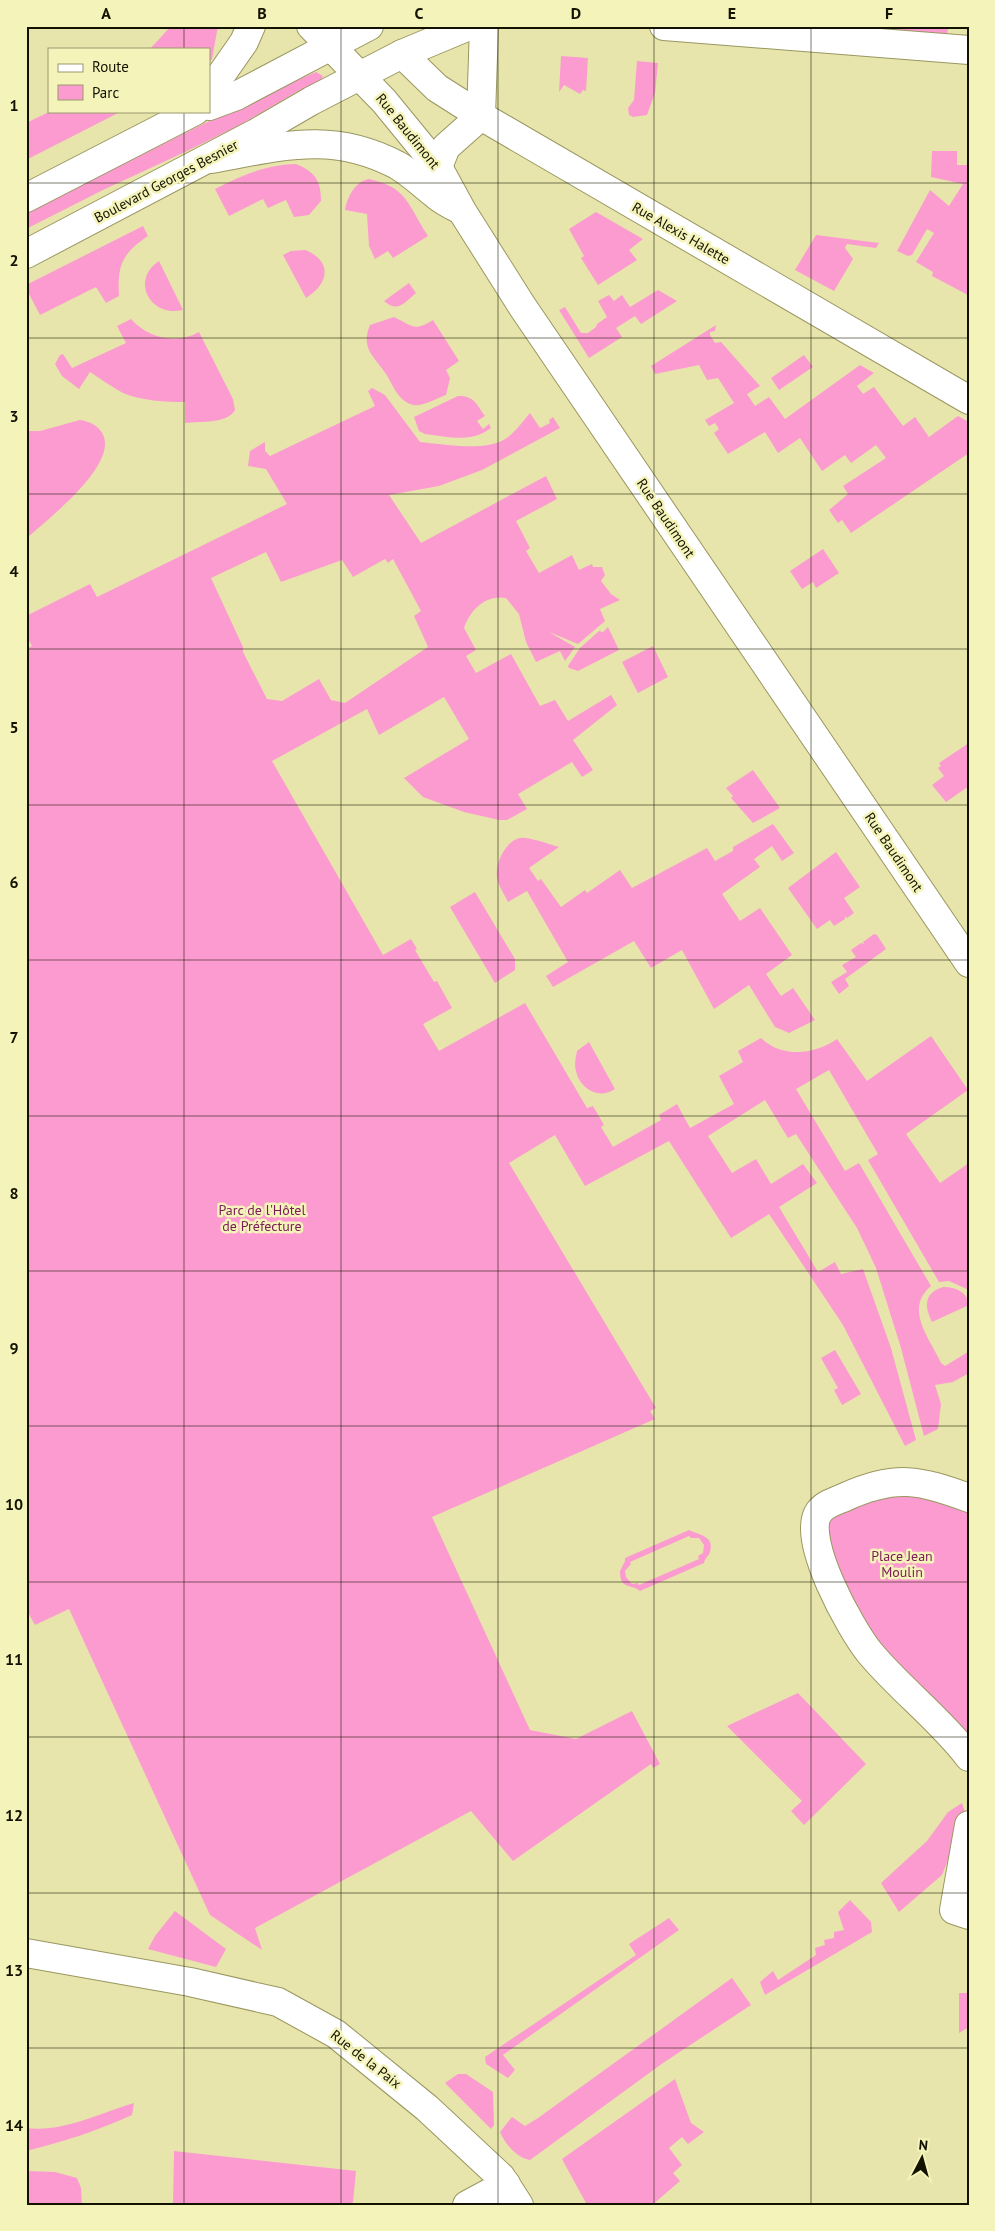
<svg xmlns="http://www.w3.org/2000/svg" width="995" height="2231" viewBox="0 0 995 2231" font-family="'PT Sans',sans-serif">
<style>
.green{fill:#fc9bd0;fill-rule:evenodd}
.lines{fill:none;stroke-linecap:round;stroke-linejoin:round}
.minor-casing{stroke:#999760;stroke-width:30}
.major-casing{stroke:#999760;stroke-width:30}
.minor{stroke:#fff;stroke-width:28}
.major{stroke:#fff;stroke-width:28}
.grid{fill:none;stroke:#131200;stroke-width:1;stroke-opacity:0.55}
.labels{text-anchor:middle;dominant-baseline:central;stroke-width:5;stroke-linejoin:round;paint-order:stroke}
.street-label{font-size:14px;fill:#131200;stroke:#f4f3b9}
.park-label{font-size:14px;fill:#7b1c59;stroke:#f4f3b9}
.neatline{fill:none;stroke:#131200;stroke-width:2}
.grid-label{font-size:16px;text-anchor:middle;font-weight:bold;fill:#131200}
</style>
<rect width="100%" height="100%" fill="#e7e5ac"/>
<g class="green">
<polygon points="171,26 218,26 212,59 209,62 209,49 150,49"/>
<polygon points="784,26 948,26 947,38"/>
<polygon points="561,56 588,58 586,91 583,90 580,94 564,85 559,92"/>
<polygon points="637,61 658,63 655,93 647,115 633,117 629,115 628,108 634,100"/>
<path d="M 316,72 L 323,76 L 320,82 L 298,91 L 238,126 L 185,152 L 103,190 L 26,229 L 26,212 C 123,166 217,114 316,72 Z"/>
<polygon points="51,111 122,111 26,160 26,123"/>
<polygon points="932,151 957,151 957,165 969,165 968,295 932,276 933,272 916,262 934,233 927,229 912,255 908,256 897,251 930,190 949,206 963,184 931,177"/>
<path d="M 296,164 C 315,172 321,180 321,201 L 309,215 L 294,217 L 286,200 L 268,208 L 263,199 L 229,216 L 215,189 C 242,175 265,165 296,164 Z"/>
<path d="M 369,179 C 408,187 408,206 428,236 L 393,258 L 388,251 L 375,259 L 369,246 L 367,214 L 345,210 C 347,198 355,181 369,179 Z"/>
<polygon points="596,212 643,239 629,250 637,260 598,285 581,258 584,256 569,229"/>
<path d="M 143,226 L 148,236 C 123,253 117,264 119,296 L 106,303 L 96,287 L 40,315 L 28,292 L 26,293 L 26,285 Z"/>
<polygon points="816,235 879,243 876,248 847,244 845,248 853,259 834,291 795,270"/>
<path d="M 305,250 C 333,261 329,284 306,298 L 283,255 L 291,251 Z"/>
<path d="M 159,261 L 183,310 C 150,318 130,280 159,261 Z"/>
<path d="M 409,283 L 416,293 C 404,303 398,313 384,301 Z"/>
<polygon points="658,290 677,301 641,324 635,316 616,328 622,337 589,358 559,310 565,307 581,333 588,333 596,327 597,324 607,317 598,301 609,295 614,301 622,295 630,307"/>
<path d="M 394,317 C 413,326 414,332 433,320 L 459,361 L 446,370 L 450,378 L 446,395 C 437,398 422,407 413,405 C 398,401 393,385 386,374 C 375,357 360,349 370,325 Z"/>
<path d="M 131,319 C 148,338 176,345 199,332 L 233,399 L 235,410 C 227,424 201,421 185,423 L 185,402 C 165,402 142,401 123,393 C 112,387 101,379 90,372 L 79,389 L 62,376 L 55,364 L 60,355 L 63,354 L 72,368 L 126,343 L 117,326 Z"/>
<polygon points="716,325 715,331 710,332 710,335 715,343 721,342 760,386 747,394 755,406 769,397 785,419 860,365 874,373 857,386 863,394 874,387 903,426 915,417 929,437 958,416 969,422 969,453 851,533 842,520 838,523 829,510 848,494 843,486 886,458 876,445 851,463 845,455 822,471 800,438 778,453 765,432 728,454 714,433 719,429 715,423 709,426 705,420 734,403 718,378 707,380 699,365 655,374 651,366"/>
<polygon points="804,355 813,367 779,390 771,378"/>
<path d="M 372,388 L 385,395 L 420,442 C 442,444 485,452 505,439 C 515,433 523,421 530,413 L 540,428 L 550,423 L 549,420 L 553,417 L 560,428 L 482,470 L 439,486 L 389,495 L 421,543 L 546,476 L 557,499 L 516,521 L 530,548 L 526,551 L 539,573 L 572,555 L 579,570 L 592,564 L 593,567 L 602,567 L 605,575 L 601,581 L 611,594 L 620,600 L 600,609 L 605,621 L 578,644 L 549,632 L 575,647 L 565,661 L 560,651 L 536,662 L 526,642 L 519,614 L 506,598 C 486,594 470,610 464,628 L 476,650 L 466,656 L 476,673 L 511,654 L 540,706 L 555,700 L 568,721 L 611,695 L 617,705 L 573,740 L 593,770 L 582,777 L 572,762 L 518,794 L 527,809 L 507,820 L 499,820 L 464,812 L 423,797 L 404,778 L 469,739 L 444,697 L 379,735 L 367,709 L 272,761 L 383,955 L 411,939 L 417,949 L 415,950 L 434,982 L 437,981 L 452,1008 L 423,1024 L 439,1051 L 525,1003 L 587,1108 L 593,1106 L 604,1125 L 601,1127 L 613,1147 L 661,1120 L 659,1115 L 677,1104 L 690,1128 L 734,1104 L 719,1076 L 743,1062 L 738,1051 L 761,1038 C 782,1058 814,1055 837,1039 L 867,1081 L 931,1036 L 968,1090 L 906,1134 L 940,1183 L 969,1163 L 969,1290 L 949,1281 L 939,1282 L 868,1160 L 878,1154 L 829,1070 L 796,1089 L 845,1171 L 859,1163 L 931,1286 C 904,1309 929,1337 941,1363 L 945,1366 L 968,1352 L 969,1373 L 953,1382 L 935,1385 L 941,1404 L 938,1429 L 924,1436 L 901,1348 L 876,1268 L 857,1228 L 796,1134 L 788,1138 L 765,1100 L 708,1136 L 732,1173 L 756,1159 L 771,1184 L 803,1164 L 817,1183 L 779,1207 L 818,1272 L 835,1262 L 841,1274 L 863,1269 L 891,1348 L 916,1440 L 905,1446 L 843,1325 L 769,1214 L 731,1238 L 669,1141 L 585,1186 L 555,1135 L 509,1163 L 656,1408 L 650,1411 L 655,1419 L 432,1517 L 530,1730 L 576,1739 L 632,1711 L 660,1764 L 653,1768 L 651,1764 L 513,1861 L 471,1811 L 255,1928 L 262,1950 L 210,1915 L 69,1609 L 35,1625 L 26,1609 L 26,649 L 32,646 L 26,635 L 26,616 L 90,584 L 97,597 L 287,504 L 266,469 L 248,466 L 250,451 L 265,442 L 265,451 L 270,456 L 375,406 L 368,391 ZM 266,552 L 281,582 L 342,560 L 353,577 L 385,559 L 388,563 L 393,559 L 421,611 L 414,616 L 428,647 L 345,703 L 331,700 L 319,679 L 282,701 L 267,699 L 243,652 L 243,647 L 211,578 Z"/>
<path d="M 458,396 C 475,396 476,404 485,416 L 477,421 L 483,429 L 489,424 L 491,428 C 471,443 450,437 425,434 L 419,431 L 414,417 Z"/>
<path d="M 80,420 C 91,422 100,426 104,437 C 114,468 48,519 27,538 L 26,431 L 40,431 Z"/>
<polygon points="823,549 839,573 816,588 813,582 802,589 790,571"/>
<polygon points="608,627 619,650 578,671 569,668 568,666 580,648 599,631 603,632"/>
<polygon points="653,646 668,677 638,693 622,662"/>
<polygon points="969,743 969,786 946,802 932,785 944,776 938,768 941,766 939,763"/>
<polygon points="753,770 780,808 753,823 731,798 733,796 726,788"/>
<path d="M 773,824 L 794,853 L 782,861 L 772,846 L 754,859 L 760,867 L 722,894 L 740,921 L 760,908 L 792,955 L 766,974 L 781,996 L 793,988 L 815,1020 L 789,1033 L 775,1027 L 749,985 L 714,1009 L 682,950 L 651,968 L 634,941 L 553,987 L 546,976 L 568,962 L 527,891 L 508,902 C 503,892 495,881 497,870 C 498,856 510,836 525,838 C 536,839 548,844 559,847 L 529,868 L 538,881 L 541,879 L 561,907 L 585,890 L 587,893 L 620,870 L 632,888 L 707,848 L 715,861 L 733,851 L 733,847 Z"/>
<polygon points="836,852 860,887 844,898 854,913 847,918 845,916 845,919 834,926 830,920 817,929 788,888"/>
<polygon points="475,892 515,959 515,970 495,983 450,907"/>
<polygon points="874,934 877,935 886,949 845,979 849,986 839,994 831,982 847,972 842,965 856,957 851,950 861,943 864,944 863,942"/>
<path d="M 589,1042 L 615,1089 C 599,1100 580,1089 576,1071 C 574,1064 576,1057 577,1051 Z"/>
<path d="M 943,1287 C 956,1287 967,1292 969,1305 L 932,1322 C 924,1306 924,1293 943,1287 Z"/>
<polygon points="835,1350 861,1394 842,1405 834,1390 838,1388 821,1358"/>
<polygon points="877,1494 910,1496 969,1509 969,1741 887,1659 830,1567 827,1515"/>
<path d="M 689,1530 C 699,1535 715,1536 710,1552 C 708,1557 705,1558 704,1563 L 640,1591 C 630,1583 620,1590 620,1571 L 625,1561 L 625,1558 ZM 689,1536 L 691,1538 L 699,1538 L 704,1545 L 703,1553 L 698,1556 L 699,1559 L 639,1585 L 638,1583 L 632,1584 L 626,1577 L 625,1571 L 631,1564 L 630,1562 Z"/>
<polygon points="798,1693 866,1764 804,1825 791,1811 802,1801 727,1726"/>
<polygon points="962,1803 966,1815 942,1875 899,1912 881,1883 927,1841 948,1812"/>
<polygon points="850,1900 871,1922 872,1932 765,1995 760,1982 773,1971 778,1980 816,1955 815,1948 825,1945 824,1940 834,1938 834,1932 844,1930 838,1912"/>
<polygon points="175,1911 226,1949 216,1967 148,1949 155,1936"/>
<polygon points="669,1918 679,1930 503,2055 515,2070 508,2078 486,2064 485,2057 636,1955 629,1944"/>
<path d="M 732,1978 L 751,2005 L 663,2063 L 530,2160 C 517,2158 505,2144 500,2132 L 512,2117 L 525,2126 L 538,2118 Z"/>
<polygon points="959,1993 969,1993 969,2027 959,2033"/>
<polygon points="458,2074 466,2074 493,2092 494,2125 491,2129 445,2083"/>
<polygon points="675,2079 691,2123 704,2132 688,2144 682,2137 669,2148 682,2165 673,2173 680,2181 652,2205 587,2205 562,2159"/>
<path d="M 134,2103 L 132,2115 C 97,2131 63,2142 26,2151 L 26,2128 C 62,2133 100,2113 134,2103 Z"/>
<polygon points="174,2151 356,2171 353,2202 349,2205 173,2205"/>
<polygon points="26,2171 55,2172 77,2178 81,2188 82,2205 26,2205"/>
</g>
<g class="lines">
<defs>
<g id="minor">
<polyline points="311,26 384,101 438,167 462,211 522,306 969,963"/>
<polyline points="402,54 437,88 481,116 969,400"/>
<path d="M 211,159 C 279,147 331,130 397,165 C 411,173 423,185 436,195 C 443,201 451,205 459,209"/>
<polyline points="438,167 446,147 481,116 484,26"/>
<path d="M 969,1498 C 919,1480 896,1474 845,1497 C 836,1501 825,1504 819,1512 C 800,1538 851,1630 870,1653 C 900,1689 941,1720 969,1757"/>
<polyline points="969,1825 954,1910 969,1915"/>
<polyline points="26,1953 190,1982 278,2002 336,2034 427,2108 501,2177 519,2205"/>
<polyline points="467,2205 506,2184"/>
</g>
<g id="major">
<polyline points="664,26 969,50"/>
<polyline points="209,92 244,42 251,26"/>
<polyline points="209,106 236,96 369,26"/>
<polyline points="26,198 195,111"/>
<polyline points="26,254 256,133 311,101 402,54 469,26"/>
</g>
</defs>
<use href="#minor" class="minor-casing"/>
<use href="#major" class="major-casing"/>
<use href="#minor" class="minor"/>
<use href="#major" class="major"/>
</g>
<path class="grid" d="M 184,26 L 184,49M 341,26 L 341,2205M 498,26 L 498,2205M 654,26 L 654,2205M 811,26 L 811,2205M 184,111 L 184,2205M 26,183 L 969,183M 26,338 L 969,338M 26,494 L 969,494M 26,649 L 969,649M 26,805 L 969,805M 26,960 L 969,960M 26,1116 L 969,1116M 26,1271 L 969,1271M 26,1426 L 969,1426M 26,1582 L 969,1582M 26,1737 L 969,1737M 26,1893 L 969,1893M 26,2048 L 969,2048"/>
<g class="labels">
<g class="street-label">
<text transform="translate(408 131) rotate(51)">Rue Baudimont</text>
<text transform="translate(166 181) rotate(-28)">Boulevard Georges Besnier</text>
<text transform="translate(681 233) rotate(30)">Rue Alexis Halette</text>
<text transform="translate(666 518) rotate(56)">Rue Baudimont</text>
<text transform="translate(894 852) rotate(56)">Rue Baudimont</text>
<text transform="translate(366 2059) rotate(38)">Rue de la Paix</text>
</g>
<g class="park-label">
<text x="262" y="1210">Parc de l'Hôtel<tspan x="262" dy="16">de Préfecture</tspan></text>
<text x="902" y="1556">Place Jean<tspan x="902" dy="16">Moulin</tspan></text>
</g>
</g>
<rect width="995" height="2231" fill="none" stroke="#f4f3b9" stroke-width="55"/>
<rect x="48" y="48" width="162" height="65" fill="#f4f3b9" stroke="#9a996f"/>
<rect x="58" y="64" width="25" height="8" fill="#ffffff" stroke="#9a996f"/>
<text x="92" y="72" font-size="15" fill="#131200">Route</text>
<rect x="58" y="85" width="25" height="15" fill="#fc9bd0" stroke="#9a996f"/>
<text x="92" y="98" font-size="15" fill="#131200">Parc</text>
<g transform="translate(922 2158) rotate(6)" stroke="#f4f3b9" stroke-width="4" paint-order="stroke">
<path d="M0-4L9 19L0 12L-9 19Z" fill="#131200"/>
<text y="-8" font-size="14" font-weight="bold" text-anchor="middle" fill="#131200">N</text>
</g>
<rect x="28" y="28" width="940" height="2176" class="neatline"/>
<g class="grid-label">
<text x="106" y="19">A</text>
<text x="262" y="19">B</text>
<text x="419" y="19">C</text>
<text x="576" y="19">D</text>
<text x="732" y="19">E</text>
<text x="889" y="19">F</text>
<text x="14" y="111">1</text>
<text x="14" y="266">2</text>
<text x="14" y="422">3</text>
<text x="14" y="577">4</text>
<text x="14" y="733">5</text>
<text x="14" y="888">6</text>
<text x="14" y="1043">7</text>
<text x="14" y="1199">8</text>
<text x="14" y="1354">9</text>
<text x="14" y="1510">10</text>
<text x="14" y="1665">11</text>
<text x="14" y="1821">12</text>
<text x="14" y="1976">13</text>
<text x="14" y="2131">14</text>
</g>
</svg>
